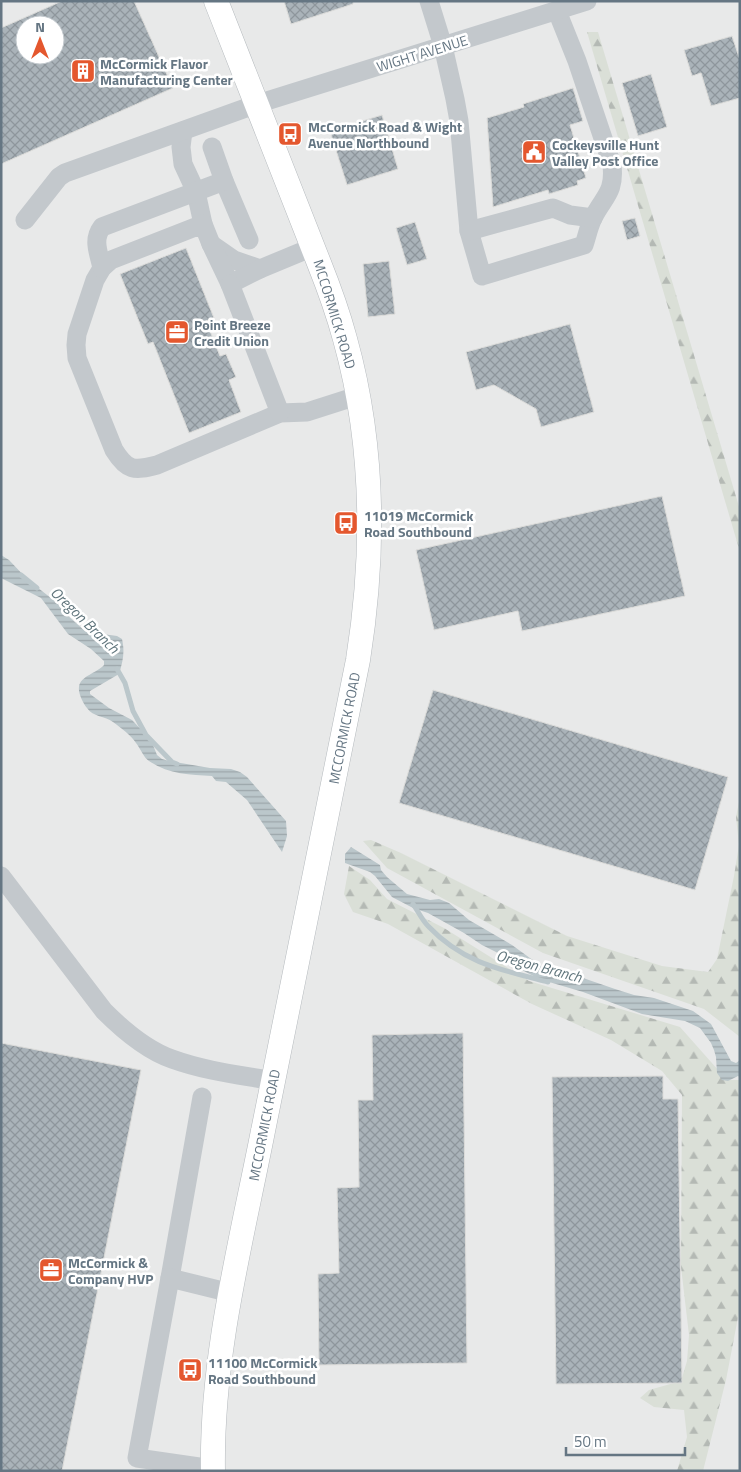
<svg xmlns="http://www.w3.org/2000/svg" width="741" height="1472" viewBox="0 0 741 1472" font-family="'Titillium Web',sans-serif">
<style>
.built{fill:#e8e9e9;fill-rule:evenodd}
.forest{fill:url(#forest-firs)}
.water{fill:url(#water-rules)}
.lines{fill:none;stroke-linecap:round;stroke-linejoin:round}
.stream{stroke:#bbc7cb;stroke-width:5}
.building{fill:url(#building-cross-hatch);stroke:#dcdcda;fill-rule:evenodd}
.major-casing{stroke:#b5babe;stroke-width:25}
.minor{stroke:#c3c8cc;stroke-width:19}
.major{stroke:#fff;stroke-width:24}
.labels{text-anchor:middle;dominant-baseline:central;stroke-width:5;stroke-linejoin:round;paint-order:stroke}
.street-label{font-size:14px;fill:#657683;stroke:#fff}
.poi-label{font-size:14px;font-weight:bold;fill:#657683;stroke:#fff;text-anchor:start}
.water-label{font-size:15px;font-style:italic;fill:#60757c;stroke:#fff}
</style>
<defs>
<pattern id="forest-firs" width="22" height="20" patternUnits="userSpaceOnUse" patternTransform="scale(1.25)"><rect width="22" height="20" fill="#dadfd7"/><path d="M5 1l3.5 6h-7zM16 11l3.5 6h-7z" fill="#b4b9b4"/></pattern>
<pattern id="water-rules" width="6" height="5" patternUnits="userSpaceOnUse" patternTransform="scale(1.25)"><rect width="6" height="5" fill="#bbc7cb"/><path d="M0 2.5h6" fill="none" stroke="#9ca6aa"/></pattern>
<pattern id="building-cross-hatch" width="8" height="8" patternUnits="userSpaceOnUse" patternTransform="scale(1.25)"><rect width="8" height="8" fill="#aab3b9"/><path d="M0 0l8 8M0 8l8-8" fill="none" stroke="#8e969c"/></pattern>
</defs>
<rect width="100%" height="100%" fill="#fafaf8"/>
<path class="built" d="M 1,1 L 740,1 L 740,1471 L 1,1471 ZM 25,25 L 55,25 L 55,55 L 25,55 Z"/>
<g class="forest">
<polygon points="587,32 598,32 740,510 740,552"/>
<polygon points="740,797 740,1037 704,1009 543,953 387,868 363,841 371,840 401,853 567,936 662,966 708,972 717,959 734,876 739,845 736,817"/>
<polygon points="349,866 370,880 387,899 444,928 529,981 680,1027 727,1080 740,1080 740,1307 726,1380 703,1471 677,1471 687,1437 684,1410 654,1407 640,1398 649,1390 681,1381 687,1361 689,1335 681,1267 682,1095 662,1071 611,1040 532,1004 388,924 353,912 344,894"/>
</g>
<g class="water">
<path d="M 1,555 L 9,560 L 28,580 L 56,602 L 66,614 L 86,632 L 117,636 L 122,639 C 125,652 123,661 119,674 L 90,691 L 90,694 L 109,708 L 132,720 L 151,740 L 157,755 L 162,759 L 169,761 L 210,768 L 231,769 L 240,772 L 247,777 L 286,821 L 287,836 L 282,852 L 247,800 L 226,782 L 216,781 L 212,776 C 190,775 168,774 149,761 C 144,758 140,748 136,743 C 131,735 121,728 113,722 C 105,716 93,717 87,708 C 83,703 78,693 79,687 C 80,676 97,673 104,665 L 104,661 L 91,649 L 68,634 L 41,598 L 1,578 Z"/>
<polygon points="351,847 380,865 381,870 387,877 407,894 430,900 439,899 449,903 469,920 512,945 552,974 583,978 615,989 634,995 654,998 693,1011 711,1024 731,1061 736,1063 740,1060 740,1077 738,1076 728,1081 722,1080 717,1073 716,1057 714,1050 711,1043 700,1028 685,1021 642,1014 583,992 539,979 524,971 508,958 482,945 464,933 428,913 413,908 392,897 375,876 370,872 345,863 345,854"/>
</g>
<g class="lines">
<g class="stream">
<polyline points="21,575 37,588"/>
<polyline points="117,669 125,683 133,711 146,735 172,762 177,764"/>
<path d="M 413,904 C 418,911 422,920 428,926 C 463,963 501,970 548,982"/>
</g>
</g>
<g class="building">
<path d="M 62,1 L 134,1 L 173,88 L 1,164 L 1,28 ZM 25,25 L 55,25 L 55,55 L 25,55 Z"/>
<polygon points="284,1 353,1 353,4 291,24"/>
<polygon points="732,36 740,60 740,98 711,106 701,73 692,76 684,50"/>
<polygon points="651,74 667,127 638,136 622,83"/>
<polygon points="573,88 583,121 570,125 586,178 577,181 578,185 549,194 548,190 493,207 487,118 524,107 523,104"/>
<polygon points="382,115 398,169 347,185 330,131"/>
<polygon points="635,218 640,236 627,240 622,221"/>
<polygon points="415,222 427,259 407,265 396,228"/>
<polygon points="186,248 214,318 206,321 220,356 226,354 236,377 229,380 241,412 189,433 153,342 148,344 120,274"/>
<polygon points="389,261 395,314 368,317 363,264"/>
<polygon points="570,324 594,412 541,427 536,409 494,385 476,390 466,352"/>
<polygon points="662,496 685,596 522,631 518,611 434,630 416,550"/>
<polygon points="433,690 728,777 695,890 399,803"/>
<polygon points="463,1033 467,1363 319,1365 318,1274 339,1273 337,1188 359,1187 358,1100 373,1100 372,1035"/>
<polygon points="1,1043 141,1070 62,1471 1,1471"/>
<polygon points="663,1076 663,1099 678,1099 682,1383 556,1384 552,1077"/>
</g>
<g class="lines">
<defs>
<path id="major" d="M 213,1471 C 211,1356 241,1243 263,1131 C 295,974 327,817 358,660 C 375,553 374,443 345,339 C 338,313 329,288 319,263 L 216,1"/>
</defs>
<use href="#major" class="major-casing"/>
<g class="minor">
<path d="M 429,1 L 443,46 L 455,99 L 459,121 L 469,231 L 482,276 L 584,245 C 587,236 589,226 593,218 C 604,196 615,193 612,165 L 577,61 L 557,11"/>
<polyline points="183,131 181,147 183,164 196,192 203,224"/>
<polyline points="224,181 249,240"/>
<polyline points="25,220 59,177 65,173 257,104 587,1"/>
<polyline points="469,231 553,208 570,215 593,218"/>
<polyline points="211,244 234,260 260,269"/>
<path d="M 313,247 L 260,269 L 230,284 L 211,244 L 203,224 L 111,260 L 102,268 L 95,280 L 77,334 L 76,345 L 77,358 L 114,450 C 127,471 134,471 157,465 L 280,413 L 307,412 L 357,396"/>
<path d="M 102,268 C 99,253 92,240 102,227 L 224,181 L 212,147"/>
<polyline points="230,284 280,413"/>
<path d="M 1,876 L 104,1011 C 123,1030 146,1050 172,1059 C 205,1071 240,1075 273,1081"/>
<polyline points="170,1278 202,1097"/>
<polyline points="213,1469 137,1458 170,1278 231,1293"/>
</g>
<use href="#major" class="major"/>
</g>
<defs>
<symbol id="building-square" viewBox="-11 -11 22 22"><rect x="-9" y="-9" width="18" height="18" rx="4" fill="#e4572e" stroke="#fff"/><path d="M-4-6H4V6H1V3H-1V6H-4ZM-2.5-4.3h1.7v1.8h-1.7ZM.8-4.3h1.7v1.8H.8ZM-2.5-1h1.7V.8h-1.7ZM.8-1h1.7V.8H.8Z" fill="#fff"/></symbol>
<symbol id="bus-square" viewBox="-11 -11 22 22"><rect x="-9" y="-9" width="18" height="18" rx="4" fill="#e4572e" stroke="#fff"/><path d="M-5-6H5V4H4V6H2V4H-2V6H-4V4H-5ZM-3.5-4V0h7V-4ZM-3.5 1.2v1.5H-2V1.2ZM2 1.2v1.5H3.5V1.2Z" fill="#fff"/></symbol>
<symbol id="civic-square" viewBox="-11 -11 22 22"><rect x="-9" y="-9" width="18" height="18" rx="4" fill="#e4572e" stroke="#fff"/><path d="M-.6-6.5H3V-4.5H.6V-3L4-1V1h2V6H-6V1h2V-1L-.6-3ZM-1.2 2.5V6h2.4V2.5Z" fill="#fff"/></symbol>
<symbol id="office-square" viewBox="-11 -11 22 22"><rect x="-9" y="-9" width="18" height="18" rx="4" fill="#e4572e" stroke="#fff"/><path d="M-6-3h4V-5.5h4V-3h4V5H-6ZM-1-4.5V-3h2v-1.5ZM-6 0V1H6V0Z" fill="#fff"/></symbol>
</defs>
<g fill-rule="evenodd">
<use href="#building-square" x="69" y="57" width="28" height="28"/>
<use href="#bus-square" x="276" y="120" width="28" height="28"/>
<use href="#civic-square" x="520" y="138" width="28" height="28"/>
<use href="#office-square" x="163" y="318" width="28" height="28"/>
<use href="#bus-square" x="332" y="509" width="28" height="28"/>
<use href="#office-square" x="37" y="1256" width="28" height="28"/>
<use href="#bus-square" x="176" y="1356" width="28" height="28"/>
</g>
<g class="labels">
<g class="street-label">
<text transform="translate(422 53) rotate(-17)">WIGHT AVENUE</text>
<text transform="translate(335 314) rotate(73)">MCCORMICK ROAD</text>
<text transform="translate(344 728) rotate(-79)">MCCORMICK ROAD</text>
<text transform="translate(264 1125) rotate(-79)">MCCORMICK ROAD</text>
</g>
<g class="poi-label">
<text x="100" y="63">McCormick Flavor<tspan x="100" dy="16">Manufacturing Center</tspan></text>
<text x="308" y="126">McCormick Road &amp; Wight<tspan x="308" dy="16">Avenue Northbound</tspan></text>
<text x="552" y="144">Cockeysville Hunt<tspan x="552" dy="16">Valley Post Office</tspan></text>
<text x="194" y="324">Point Breeze<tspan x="194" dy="16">Credit Union</tspan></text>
<text x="364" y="515">11019 McCormick<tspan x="364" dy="16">Road Southbound</tspan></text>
<text x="68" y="1262">McCormick &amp;<tspan x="68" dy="16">Company HVP</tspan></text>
<text x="208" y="1362">11100 McCormick<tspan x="208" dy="16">Road Southbound</tspan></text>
</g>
<g class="water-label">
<text transform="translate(85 620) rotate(44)">Oregon Branch</text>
<text transform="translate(539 966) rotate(15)">Oregon Branch</text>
</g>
</g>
<rect width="741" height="1472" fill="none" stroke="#657683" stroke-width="5"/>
<g transform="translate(40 40)"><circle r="24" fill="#ffffff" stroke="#c1c8cd"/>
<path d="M0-4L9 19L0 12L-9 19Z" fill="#e4572e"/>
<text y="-8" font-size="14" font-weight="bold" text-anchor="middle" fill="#657683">N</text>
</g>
<path d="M566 1447v8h119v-8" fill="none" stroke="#657683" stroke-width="2.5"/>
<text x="574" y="1447" font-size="15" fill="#657683" stroke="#ffffff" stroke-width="4" paint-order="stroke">50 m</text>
</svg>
